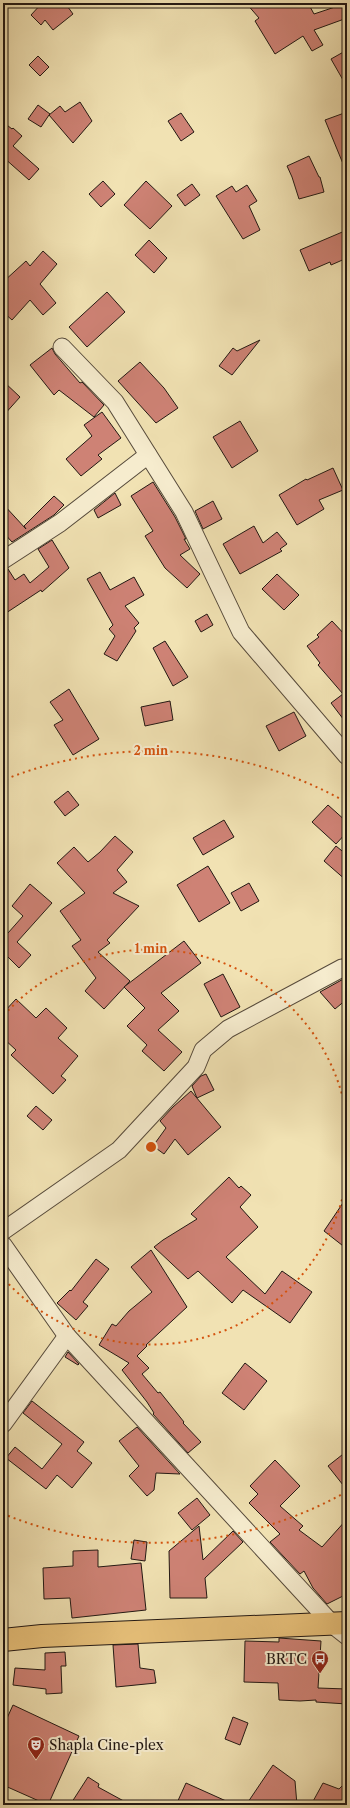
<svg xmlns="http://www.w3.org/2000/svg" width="350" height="1808" viewBox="0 0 350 1808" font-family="'Libre Caslon Text',serif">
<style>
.building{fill:#ce8275;stroke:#221813}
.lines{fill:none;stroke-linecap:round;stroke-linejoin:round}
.minor-casing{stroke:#564a3b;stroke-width:19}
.major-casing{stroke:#221813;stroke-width:24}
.minor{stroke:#f6ecce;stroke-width:17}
.major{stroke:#e8c17a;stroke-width:22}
.ring{fill:none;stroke:#d4520d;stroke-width:2;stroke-dasharray:2 4}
.labels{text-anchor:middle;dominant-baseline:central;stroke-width:4;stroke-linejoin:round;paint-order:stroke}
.poi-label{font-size:14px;fill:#221813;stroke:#f6ecce;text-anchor:end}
.centre{fill:#d4520d;stroke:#f6ecce;stroke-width:2}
.ring-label{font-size:12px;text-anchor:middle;font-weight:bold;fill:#d4520d;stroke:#f6ecce;stroke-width:4;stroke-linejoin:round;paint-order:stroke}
</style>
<rect width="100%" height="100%" fill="#f1e2b3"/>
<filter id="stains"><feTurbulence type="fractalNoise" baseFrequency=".005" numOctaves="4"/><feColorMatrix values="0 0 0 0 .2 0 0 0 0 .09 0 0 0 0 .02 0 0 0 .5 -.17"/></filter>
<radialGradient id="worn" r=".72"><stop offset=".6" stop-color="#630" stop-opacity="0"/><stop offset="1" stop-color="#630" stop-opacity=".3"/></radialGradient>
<g class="building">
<polygon points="42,3 65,3 73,14 53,30 45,20 41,25 31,15"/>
<polygon points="246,3 308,3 314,14 347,3 347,18 314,30 323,45 312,51 303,36 275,54 255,21 259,18"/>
<polygon points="347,50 347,87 331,59"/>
<polygon points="38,56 49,67 40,76 29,65"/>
<polygon points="80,102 92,121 73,143 49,115 41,127 28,119 38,105 50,114 49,115 60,106 65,112"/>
<polygon points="347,112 347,171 346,171 325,120"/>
<polygon points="181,113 194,132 181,141 168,121"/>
<polygon points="3,122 12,129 13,128 22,136 13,146 39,169 29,180 3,157"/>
<polygon points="309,156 319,177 320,177 324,192 299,199 292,177 287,166"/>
<polygon points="103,181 115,194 101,207 89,194"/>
<polygon points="146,181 172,206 150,229 124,205"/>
<polygon points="192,184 200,195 185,206 177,195"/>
<polygon points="247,185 257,201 249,206 260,230 243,239 216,196 232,186 236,192"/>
<polygon points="347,230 347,258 331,265 330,262 309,271 300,250"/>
<polygon points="149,240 167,258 154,273 135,255"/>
<polygon points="43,251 57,264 40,284 56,303 43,315 30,300 12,320 3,312 3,282 26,261 30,266"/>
<polygon points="107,292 125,312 87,347 69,327"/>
<polygon points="260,340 232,375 219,366 233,348 237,351"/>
<polygon points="52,348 55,354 80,383 82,382 104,405 94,417 59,390 54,395 30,365"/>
<polygon points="140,362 164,388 178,408 156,423 118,381"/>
<polygon points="3,381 20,397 3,416"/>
<polygon points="102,412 121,438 98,455 102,459 81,476 66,459 92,436 84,425"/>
<polygon points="240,421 258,451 232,468 213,437"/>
<polygon points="333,468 343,490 319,500 324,509 297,525 279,495 306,479 307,480"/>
<polygon points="153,482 175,517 186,539 184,539 190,549 180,555 200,574 187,588 165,568 145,536 153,531 131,496"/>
<polygon points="115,493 121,505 98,518 94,510"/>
<polygon points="54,496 64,505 54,515 12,542 3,532 3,504 26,529 24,526"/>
<polygon points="213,501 222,519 203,529 195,511"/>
<polygon points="254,526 263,543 277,532 287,544 280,549 282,551 240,574 223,544"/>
<polygon points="52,540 69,568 42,592 41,590 3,615 3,570 8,569 15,580 24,574 30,583 49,567 38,549"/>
<polygon points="100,572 110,590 134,577 144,595 125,606 139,623 134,628 136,631 117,661 104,654 115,636 109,629 113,625 87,579"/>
<polygon points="277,574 299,595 284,610 262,589"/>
<polygon points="207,614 213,625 201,632 195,621"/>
<polygon points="332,621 347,637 347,724 331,703 343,694 318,665 320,663 307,646 319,637 317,635"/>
<polygon points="165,641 188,677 173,686 153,648"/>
<polygon points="69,689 99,739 73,755 54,725 63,720 50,702"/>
<polygon points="170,701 173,720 145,726 141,707"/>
<polygon points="294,712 306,736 279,751 266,726"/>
<polygon points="68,791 79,805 65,816 54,802"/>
<polygon points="328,805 347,822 347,832 336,844 312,822"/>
<polygon points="224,820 234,837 203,855 193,838"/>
<polygon points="115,836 133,852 117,870 127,882 113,893 139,906 107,940 110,943 98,952 130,981 104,1009 85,991 96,978 72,946 81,940 60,911 85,893 57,863 74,847 88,862 100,852"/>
<polygon points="336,846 347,855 347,881 324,861"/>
<polygon points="208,866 230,903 199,922 177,885"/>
<polygon points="249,883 259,901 241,911 231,893"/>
<polygon points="30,884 52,903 17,942 31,955 19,968 6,955 3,958 3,928 8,933 23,916 12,906"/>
<polygon points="184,941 201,963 161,993 179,1011 158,1030 182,1052 164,1071 142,1051 147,1045 127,1026 145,1008 124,987"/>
<polygon points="223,974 240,1007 221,1017 204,984"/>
<polygon points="347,977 347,999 335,1009 320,992"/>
<polygon points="16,999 36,1018 46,1008 67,1028 58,1038 78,1056 61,1076 66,1080 53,1094 11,1055 16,1050 3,1038 3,1013"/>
<polygon points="206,1074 214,1090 197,1098 192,1086 201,1076"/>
<polygon points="191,1091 221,1127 188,1155 175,1139 164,1154 153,1146 166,1128 160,1121 173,1107"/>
<polygon points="36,1106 52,1120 43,1130 27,1116"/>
<polygon points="229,1177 239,1188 241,1186 251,1195 240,1207 258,1227 226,1257 265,1294 282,1271 312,1292 290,1323 243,1290 232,1303 198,1271 188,1279 154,1247 163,1240 197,1219 191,1214"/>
<polygon points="347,1197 347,1249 324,1231"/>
<polygon points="151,1250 187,1307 146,1345 147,1346 137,1356 149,1368 142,1374 158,1393 160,1392 184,1422 183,1423 201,1442 188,1453 153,1414 154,1413 147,1402 122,1370 129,1363 99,1345 112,1324 116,1326 129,1311 152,1292 131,1267"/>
<polygon points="96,1259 109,1269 83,1302 88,1306 76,1320 57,1303 70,1290 71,1291"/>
<polygon points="68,1352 79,1364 78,1365 65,1357"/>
<polygon points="245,1363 267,1381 244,1410 222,1393"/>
<polygon points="32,1401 84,1442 77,1451 92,1463 72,1488 57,1475 46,1489 6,1458 15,1447 42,1469 62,1444 23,1413"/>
<polygon points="137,1427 180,1474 156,1473 154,1490 147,1496 129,1476 139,1466 119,1441"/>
<polygon points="347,1451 347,1490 328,1466"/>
<polygon points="275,1460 300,1486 280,1506 303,1526 299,1530 322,1547 347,1519 347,1594 327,1604 313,1588 304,1571 300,1574 270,1542 280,1534 249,1503 258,1494 250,1486"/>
<polygon points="197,1498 210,1515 192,1530 178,1513"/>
<polygon points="199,1526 203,1560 233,1531 243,1542 205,1578 207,1598 170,1598 169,1551"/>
<polygon points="134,1540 147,1542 145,1561 131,1559"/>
<polygon points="98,1550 98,1567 141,1563 146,1610 72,1618 70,1598 44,1599 43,1568 73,1566 73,1551"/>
<polygon points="279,1638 321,1641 318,1688 347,1689 347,1704 316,1702 316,1700 300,1701 279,1700 278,1683 244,1682 245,1641 279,1642"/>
<polygon points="138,1644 140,1668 154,1670 156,1683 116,1687 113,1645"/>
<polygon points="65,1652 66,1666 61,1666 62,1693 46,1694 46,1689 13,1685 15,1668 45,1670 45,1653"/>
<polygon points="13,1705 79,1736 48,1805 3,1785 3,1727"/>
<polygon points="233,1717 248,1723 240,1745 225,1739"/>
<polygon points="273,1765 295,1781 297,1805 246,1805"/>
<polygon points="88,1777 99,1784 98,1787 131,1805 70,1805"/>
<polygon points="347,1781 347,1805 311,1805 323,1783 339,1789"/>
<polygon points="186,1783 235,1805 176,1805"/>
</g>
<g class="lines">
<defs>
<g id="minor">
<polyline points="62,347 115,402 184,512 241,632 347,756"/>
<polyline points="3,560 60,523 148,455"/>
<polyline points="3,1231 119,1150 196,1067 203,1050 228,1029 342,968 347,967"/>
<polyline points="3,1245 67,1336 333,1625 347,1636"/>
<polyline points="3,1424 67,1336"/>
</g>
<polyline id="major" points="3,1640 42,1636 347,1623"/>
</defs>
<use href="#minor" class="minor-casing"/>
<use href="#major" class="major-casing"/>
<use href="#minor" class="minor"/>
<use href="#major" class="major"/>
</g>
<g class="ring">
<path d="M347 1176A198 198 0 0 1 4 1279M4 1015A198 198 0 0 1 347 1118"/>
<path d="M346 1492A396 396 0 0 1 6 1515M6 779A396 396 0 0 1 346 802"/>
</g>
<defs>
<symbol id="bus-pin" viewBox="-11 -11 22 30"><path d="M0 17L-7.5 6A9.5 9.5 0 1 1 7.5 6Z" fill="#8f2418" stroke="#f6ecce"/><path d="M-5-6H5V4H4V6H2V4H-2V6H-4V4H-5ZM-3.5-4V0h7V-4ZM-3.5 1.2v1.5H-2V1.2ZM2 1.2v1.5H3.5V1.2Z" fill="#fff"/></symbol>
<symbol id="theatre-pin" viewBox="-11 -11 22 30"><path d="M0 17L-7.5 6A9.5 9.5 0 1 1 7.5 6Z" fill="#8f2418" stroke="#f6ecce"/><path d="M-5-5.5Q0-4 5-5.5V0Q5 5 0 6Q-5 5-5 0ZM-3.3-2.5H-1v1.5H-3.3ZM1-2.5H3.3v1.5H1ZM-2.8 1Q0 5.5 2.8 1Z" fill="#fff"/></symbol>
</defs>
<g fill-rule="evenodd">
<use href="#bus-pin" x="310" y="1649" width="20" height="27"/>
<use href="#theatre-pin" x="26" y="1735" width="20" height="27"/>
</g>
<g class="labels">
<g class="poi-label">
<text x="307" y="1659">BRTC</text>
<text x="49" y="1745" text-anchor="start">Shapla Cine-plex</text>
</g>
</g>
<circle cx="151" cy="1147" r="6" class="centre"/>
<g class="ring-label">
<text x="151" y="755">2 min</text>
<text x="151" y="953">1 min</text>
</g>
<rect width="350" height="1808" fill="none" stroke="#f1e2b3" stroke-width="16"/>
<rect x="4" y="4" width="342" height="1800" fill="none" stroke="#221813" stroke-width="2"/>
<rect x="8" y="8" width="334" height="1792" fill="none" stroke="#221813"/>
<rect width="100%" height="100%" filter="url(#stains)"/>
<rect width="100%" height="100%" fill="url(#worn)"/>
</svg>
